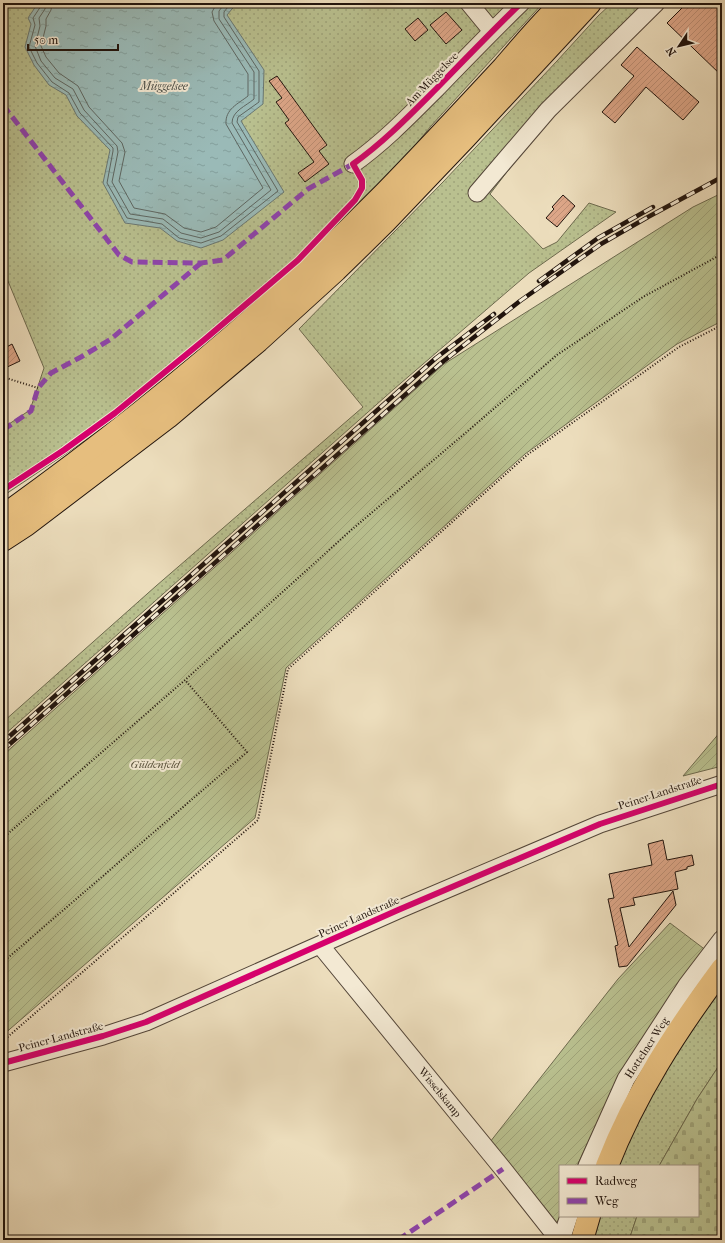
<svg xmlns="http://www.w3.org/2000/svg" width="725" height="1243" viewBox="0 0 725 1243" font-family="'IM FELL French Canon',serif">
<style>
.grass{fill:url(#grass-dots);stroke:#6d6a4e}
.cemetery{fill:url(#cemetery-stones);stroke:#6d6a4e}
.garden{fill:url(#garden-furrows);stroke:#6d6a4e}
.water{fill:url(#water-ripples);stroke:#6a7873}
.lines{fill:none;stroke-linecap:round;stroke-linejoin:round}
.shore{stroke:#5e6762;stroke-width:1}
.building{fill:url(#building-hatch);stroke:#21140d}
.minor-casing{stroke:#544639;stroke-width:19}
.highway-casing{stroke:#21140d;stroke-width:24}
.path{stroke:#21140d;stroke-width:2;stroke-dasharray:1 2;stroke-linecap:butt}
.minor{stroke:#f3e9d3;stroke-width:17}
.highway{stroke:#e6be7e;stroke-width:22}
.rail-casing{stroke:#21140d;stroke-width:4.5}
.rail{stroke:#f3e9d3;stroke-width:3;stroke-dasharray:9;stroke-linecap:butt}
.quiet{stroke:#8e44ad;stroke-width:5;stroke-dasharray:10 5;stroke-linecap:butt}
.cycleway-casing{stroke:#f3e9d3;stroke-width:8}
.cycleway{stroke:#d6006c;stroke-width:6}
.labels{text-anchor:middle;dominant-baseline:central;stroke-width:4;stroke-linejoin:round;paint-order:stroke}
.street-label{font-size:11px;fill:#21140d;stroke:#f3e9d3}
.park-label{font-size:11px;font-style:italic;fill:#56503a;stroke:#f3e9d3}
.water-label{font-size:12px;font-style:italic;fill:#4b4e48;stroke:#f3e9d3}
</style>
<defs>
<pattern id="grass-dots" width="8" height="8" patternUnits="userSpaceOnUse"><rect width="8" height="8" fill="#b9c08f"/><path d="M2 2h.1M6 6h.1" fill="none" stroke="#9fa47a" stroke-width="1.8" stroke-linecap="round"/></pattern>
<pattern id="cemetery-stones" width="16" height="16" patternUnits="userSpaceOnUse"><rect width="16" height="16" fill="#b9c08f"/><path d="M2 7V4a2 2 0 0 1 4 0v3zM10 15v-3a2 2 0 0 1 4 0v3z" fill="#9fa47a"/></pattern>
<pattern id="garden-furrows" width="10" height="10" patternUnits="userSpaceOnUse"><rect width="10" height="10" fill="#b9c08f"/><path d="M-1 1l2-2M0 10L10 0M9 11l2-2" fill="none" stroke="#9fa47a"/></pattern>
<pattern id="water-ripples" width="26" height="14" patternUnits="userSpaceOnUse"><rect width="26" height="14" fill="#9abab7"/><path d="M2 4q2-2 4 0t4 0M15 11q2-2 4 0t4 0" fill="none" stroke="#849f9c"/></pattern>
<pattern id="building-hatch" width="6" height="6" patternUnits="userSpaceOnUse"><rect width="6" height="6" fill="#dda688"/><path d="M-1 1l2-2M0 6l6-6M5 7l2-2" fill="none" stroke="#bd8e74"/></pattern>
</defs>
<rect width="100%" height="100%" fill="#ecddbc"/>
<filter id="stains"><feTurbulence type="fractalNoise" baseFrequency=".005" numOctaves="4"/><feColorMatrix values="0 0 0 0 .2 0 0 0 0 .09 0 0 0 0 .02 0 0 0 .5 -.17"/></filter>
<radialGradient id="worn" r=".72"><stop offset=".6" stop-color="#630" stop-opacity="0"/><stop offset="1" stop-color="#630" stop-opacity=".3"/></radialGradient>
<g class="grass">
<polygon points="3,3 543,3 431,126 376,193 278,285 120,417 3,496 3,428 30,410 44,368 3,269"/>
<polygon points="612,3 645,3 543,125 490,194 543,249 557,242 589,203 616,212 529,273 394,389 3,736 3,722 156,586 363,407 299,329 443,182 557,61 598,16"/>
<polygon points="722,943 722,1061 697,1099 659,1166 591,1166 617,1107"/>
<polygon points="575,1216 637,1216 629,1240 567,1240"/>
</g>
<polygon class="cemetery" points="722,1061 722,1240 629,1240 637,1216 698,1216 698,1166 659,1166 697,1099"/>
<g class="garden">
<polygon points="722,193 722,321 677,344 525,454 286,668 255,818 3,1035 3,755 444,364 693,207"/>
<polygon points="722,730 722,766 683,776 721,731"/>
<polygon points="670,923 707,951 611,1093 577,1166 560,1166 560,1216 562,1216 556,1223 490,1142 618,979"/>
</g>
<polygon class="water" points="38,3 237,3 227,15 264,70 263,104 241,121 284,192 223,240 201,248 177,241 160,228 125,223 103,183 110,150 77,116 66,95 49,85 34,65 25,47 31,24 28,18"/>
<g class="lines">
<g class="shore">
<polyline points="41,3 41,6 33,18 35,25 29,47 37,63 52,82 69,93 80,113 113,148 113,151 107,183 127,218 162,224 179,238 201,243 221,236 278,191 237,122 238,117 259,102 259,71 224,17 224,12 231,3"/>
<path d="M 46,3 L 45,9 L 39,18 L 40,26 L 35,46 L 41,61 L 55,78 L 73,89 L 84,110 L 117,146 L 118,152 L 112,182 L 130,214 L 163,219 L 181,233 L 201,238 L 219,232 L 271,190 L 232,123 C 232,111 246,106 254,99 L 254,72 L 219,19 L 219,11 L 225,3"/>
<path d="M 52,3 L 51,10 L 46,19 L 46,26 L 41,46 L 46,57 L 59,73 L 78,86 L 89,107 L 122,143 L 125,152 L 119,181 L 134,208 L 165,214 L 184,228 L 201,232 L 216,227 L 263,188 L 226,124 C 225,109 238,104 248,96 L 248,74 L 214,21 L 212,12 L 217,3"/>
</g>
</g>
<g class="building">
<polygon points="687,3 719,3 722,6 722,76 667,23"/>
<polygon points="446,12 462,30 446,44 430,25"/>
<polygon points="418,18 428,30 415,41 405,29"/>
<polygon points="637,47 699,102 683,120 646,87 615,123 602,112 634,76 621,65"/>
<polygon points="277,76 327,145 319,151 329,164 305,182 298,173 314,162 285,123 289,120 276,102 282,98 269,81"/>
<polygon points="563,195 575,206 557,227 546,218 554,209 552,207"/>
<polygon points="12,344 20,361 3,369 3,349"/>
<polygon points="663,840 667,860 692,855 694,865 687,867 687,869 675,872 678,889 633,898 635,905 620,908 629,947 673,891 676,905 627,966 619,967 615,946 618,945 608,899 614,898 609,874 652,865 648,844"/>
</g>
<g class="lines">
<defs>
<g id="minor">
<polyline points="469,3 492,31"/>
<path d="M 353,164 C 384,142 410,115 437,88 C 465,59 492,31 521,3"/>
<polyline points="477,193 548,110 656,3"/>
<path id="s1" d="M 320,945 L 503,1169 L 559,1240"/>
<polyline points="3,1063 103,1036 146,1022 398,910 600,824 722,784"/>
<path id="s2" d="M 587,1166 L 626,1079 L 687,985 L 722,939"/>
<polyline points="561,1240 569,1216"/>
</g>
<g id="highway">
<path d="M 3,516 C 139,419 268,312 385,193 C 425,152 464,110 503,68 C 522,46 541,23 562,3"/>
<polyline points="3,540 26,525 168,417 258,341 336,270 385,222 465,138 590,3"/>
<path d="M 607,1166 C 635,1094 676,1031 722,969"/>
<polyline points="582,1240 589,1216"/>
</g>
</defs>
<use href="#minor" class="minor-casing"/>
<use href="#highway" class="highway-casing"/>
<g class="path">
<polyline points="3,377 38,388"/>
<polyline points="3,838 185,680 349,532 557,355 643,297 722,254"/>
<polyline points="3,962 247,752 185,680"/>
<polyline points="3,1041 258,820 288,669 527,455 679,347 722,325"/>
</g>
<use href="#minor" class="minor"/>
<use href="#highway" class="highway"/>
<defs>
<g id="rail">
<polyline points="539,281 598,238 653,207"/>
<polyline points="3,742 436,358 494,314"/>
<polyline points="3,750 440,364 520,301 601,244 648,217 722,177"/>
</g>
</defs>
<use href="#rail" class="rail-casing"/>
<use href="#rail" class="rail"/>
<g class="quiet">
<polyline points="3,105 119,255 132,262 201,263 223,260 308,189 353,164 354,166"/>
<polyline points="3,430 31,411 38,388 51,373 81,357 111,339 201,263"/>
<polyline points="398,1240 503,1169"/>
</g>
<defs>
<g id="cycleway">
<path d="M 3,490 L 64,450 L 115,413 L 204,340 L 298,260 L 355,200 L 362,188 L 362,180 L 353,164 C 384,142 410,115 437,88 C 465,59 492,31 521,3"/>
<polyline points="3,1063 103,1036 146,1022 398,910 600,824 722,784"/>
</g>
</defs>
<use href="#cycleway" class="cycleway-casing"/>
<use href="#cycleway" class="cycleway"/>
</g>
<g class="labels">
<g class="street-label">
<text transform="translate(432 79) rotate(-46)">Am Müggelsee</text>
<text transform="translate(660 793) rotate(-18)">Peiner Landstraße</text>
<text transform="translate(359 917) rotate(-24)">Peiner Landstraße</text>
<text transform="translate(61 1037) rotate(-15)">Peiner Landstraße</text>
<text stroke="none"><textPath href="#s2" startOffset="133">Hottelner Weg</textPath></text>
<text stroke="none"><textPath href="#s1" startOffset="190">Wisselskamp</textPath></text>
</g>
<g class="park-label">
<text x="155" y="764">Güldenfeld</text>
</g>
<g class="water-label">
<text x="164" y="86">Müggelsee</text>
</g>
</g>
<rect width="725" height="1243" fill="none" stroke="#ecddbc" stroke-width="16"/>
<rect x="4" y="4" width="717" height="1235" fill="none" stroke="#21140d" stroke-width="2"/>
<rect x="8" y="8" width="709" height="1227" fill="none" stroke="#21140d"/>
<rect x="559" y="1165" width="140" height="52" fill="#f3e9d3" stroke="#9f9484"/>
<rect x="567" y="1178" width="20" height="6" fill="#d6006c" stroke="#9f9484"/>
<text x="595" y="1185" font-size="12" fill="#21140d">Radweg</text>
<rect x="567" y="1198" width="20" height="6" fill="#8e44ad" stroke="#9f9484"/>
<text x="595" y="1205" font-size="12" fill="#21140d">Weg</text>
<g transform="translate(679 46) rotate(235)" stroke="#f3e9d3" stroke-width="3" paint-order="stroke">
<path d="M0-3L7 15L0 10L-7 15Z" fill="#21140d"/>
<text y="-6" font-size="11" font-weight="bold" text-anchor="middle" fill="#21140d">N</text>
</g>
<path d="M28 44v6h90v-6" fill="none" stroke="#21140d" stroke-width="2"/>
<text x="34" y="44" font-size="12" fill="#21140d" stroke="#f3e9d3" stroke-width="3" paint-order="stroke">50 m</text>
<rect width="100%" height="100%" filter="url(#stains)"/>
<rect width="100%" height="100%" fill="url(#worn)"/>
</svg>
